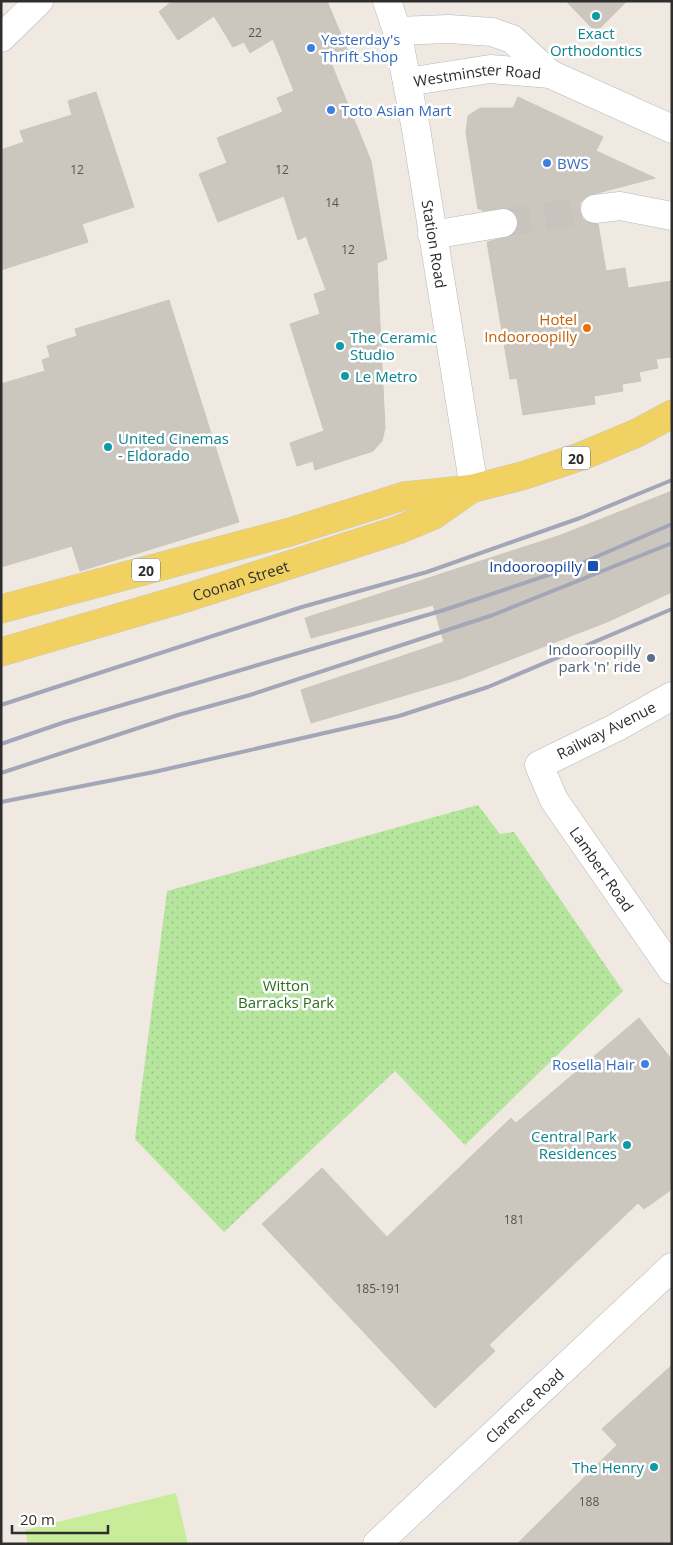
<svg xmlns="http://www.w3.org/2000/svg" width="673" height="1545" viewBox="0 0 673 1545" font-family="'Open Sans',sans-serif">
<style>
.green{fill:url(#green-dots)}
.pitch{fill:#c9ec9a}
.building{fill:#cbc7bf;stroke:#cbc5ba}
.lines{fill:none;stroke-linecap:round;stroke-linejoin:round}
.minor-tunnel{stroke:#c8c4bd;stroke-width:28;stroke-dasharray:28 14;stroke-linecap:butt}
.minor-casing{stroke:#b4b7c1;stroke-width:29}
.major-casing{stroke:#c9c9c9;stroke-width:29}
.minor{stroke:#fff;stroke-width:28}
.major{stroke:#f2d163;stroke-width:28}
.rail{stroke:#a3a6b8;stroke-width:4}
.culture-dot{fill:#0f9aa8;stroke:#fff;stroke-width:2}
.shop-dot{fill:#3f7fe0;stroke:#fff;stroke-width:2}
.food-dot{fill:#e8710a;stroke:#fff;stroke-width:2}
.transit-dot{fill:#1a4fb4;stroke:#fff;stroke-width:2}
.service-dot{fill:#5c6f8a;stroke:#fff;stroke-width:2}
.labels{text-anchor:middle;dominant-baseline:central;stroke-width:5;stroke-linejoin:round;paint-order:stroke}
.number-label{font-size:12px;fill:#555452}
.shield{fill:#fff;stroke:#6d6d6d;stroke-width:1}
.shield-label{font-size:14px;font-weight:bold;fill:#2e2e2e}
.culture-label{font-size:15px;fill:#0d838f;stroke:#fff;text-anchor:start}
.shop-label{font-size:15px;fill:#366cbe;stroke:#fff;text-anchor:start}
.street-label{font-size:15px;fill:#2e2e2e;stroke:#fff}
.food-label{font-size:15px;fill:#c56008;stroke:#fff;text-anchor:end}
.transit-label{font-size:15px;fill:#164399;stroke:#fff;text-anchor:end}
.service-label{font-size:15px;fill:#4e5e75;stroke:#fff;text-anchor:end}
.park-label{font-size:15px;fill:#2c6e1b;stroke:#fff}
</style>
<defs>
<pattern id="green-dots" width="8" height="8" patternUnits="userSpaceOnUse" patternTransform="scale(1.25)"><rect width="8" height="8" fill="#b6e59e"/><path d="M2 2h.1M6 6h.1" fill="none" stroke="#9dc588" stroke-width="1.8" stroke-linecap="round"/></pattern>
</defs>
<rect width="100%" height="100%" fill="#efe9e1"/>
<polygon class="green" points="478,805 500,834 514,832 623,991 465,1145 395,1071 224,1232 135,1139 167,891"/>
<polygon class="pitch" points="176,1493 188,1544 28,1544 25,1530"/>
<g class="building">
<polygon points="172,1 327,1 350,56 331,63 371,161 387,259 377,263 385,428 382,441 373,451 315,470 313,461 297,466 290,443 324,431 290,324 320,314 314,294 326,290 306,236 298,240 284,196 218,222 199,174 227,163 217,138 283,112 277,98 294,91 273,39 250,53 244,42 233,47 214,16 178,40 159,12"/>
<polygon points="566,1 627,1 596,32"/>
<polygon points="96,92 134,207 82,224 88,242 1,270 1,150 24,142 20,131 72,115 68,101"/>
<polygon points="518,97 603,137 596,151 655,178 586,196 580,203 580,211 583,219 588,223 598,224 606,271 625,268 628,288 672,281 672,357 656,359 658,368 639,372 641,381 622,384 623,391 594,396 595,404 523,415 517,378 510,379 487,242 513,235 518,228 518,220 515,213 508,208 482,211 482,209 478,209 466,133 468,116 480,108 513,108"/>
<polygon points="169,300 239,522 80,571 72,546 1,567 1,384 45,371 42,360 50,357 47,346 77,336 75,329"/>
<polygon points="672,491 672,592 607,622 460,679 311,723 301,690 444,642 433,605 311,638 305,618 561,535"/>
<polygon points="639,1018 672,1060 672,1189 644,1209 638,1203 489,1345 495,1351 435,1408 262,1224 322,1168 387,1237 511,1118 516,1123"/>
<polygon points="672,1365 672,1544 517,1544 617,1445 602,1429"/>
</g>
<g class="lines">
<polyline class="minor-tunnel" points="503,223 595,209"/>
<defs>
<g id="minor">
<path id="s1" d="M 387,1 L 397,31 L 416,129 L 474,488"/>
<polyline points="397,31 449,29 492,32 512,39 550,74 672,129"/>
<polyline points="1,38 39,1"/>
<path id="s2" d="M 407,82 L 490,69 L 550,74"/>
<polyline points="595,209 620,206 672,216"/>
<polyline points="432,235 503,223"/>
<path id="s3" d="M 672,696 L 617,727 L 539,765 L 554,800 L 672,970"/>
<path id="s4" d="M 377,1544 L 672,1267"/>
</g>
<g id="major">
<polyline points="1,609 290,532 404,496 471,489 525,475 582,456 637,433 672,414"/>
<path id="s5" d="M 1,652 L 189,597 L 398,530 L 434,515 L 471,489"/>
</g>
</defs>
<use href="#minor" class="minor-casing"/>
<use href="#major" class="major-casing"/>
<use href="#minor" class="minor"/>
<use href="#major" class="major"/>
<g class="rail">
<polyline points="1,705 302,607 427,572 580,518 672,480"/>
<polyline points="1,744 65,722 444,610 575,566 672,524"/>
<polyline points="1,773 178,715 250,695 493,615 672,543"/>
<polyline points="1,802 154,772 399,716 488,687 672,609"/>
</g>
</g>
<g class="culture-dot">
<circle cx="596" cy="16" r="5"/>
<circle cx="340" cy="346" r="5"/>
<circle cx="345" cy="376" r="5"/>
<circle cx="108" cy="447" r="5"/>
<circle cx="627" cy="1145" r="5"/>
<circle cx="654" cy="1467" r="5"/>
</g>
<g class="shop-dot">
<circle cx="311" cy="48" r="5"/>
<circle cx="331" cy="110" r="5"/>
<circle cx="547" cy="163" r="5"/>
<circle cx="645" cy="1064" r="5"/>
</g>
<circle class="food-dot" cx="587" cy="328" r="5"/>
<rect class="transit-dot" x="587" y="560" width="12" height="12" rx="2.5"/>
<circle class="service-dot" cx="651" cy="658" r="5"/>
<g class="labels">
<g class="number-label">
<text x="255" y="32">22</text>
<text x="77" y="169">12</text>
<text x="282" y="169">12</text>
<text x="332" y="202">14</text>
<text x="348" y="249">12</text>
<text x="514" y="1219">181</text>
<text x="378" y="1288">185-191</text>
<text x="589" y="1501">188</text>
</g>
<g class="shield">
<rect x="562" y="446.5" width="28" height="23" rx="4"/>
<rect x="132" y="558.5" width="28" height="23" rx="4"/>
</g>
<g class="shield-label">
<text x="576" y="458">20</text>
<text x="146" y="570">20</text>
</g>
<g class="culture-label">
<text x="596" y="33" text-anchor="middle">Exact<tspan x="596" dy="17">Orthodontics</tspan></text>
<text x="350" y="337">The Ceramic<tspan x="350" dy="17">Studio</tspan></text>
<text x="355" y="376">Le Metro</text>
<text x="118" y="438">United Cinemas<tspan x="118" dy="17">- Eldorado</tspan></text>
<text x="617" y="1136" text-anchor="end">Central Park<tspan x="617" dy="17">Residences</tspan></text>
<text x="644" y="1467" text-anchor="end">The Henry</text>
</g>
<g class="shop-label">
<text x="321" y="39">Yesterday's<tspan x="321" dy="17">Thrift Shop</tspan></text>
<text x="341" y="110">Toto Asian Mart</text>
<text x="557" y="163">BWS</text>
<text x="635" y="1064" text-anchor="end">Rosella Hair</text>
</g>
<g class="street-label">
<text stroke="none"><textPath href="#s2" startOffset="71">Westminster Road</textPath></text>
<text stroke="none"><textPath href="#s1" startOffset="248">Station Road</textPath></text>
<text stroke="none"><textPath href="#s5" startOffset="250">Coonan Street</textPath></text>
<text transform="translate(606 730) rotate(-27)">Railway Avenue</text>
<text stroke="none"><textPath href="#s3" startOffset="272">Lambert Road</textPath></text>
<text stroke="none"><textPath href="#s4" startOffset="202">Clarence Road</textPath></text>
</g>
<g class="food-label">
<text x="577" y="319">Hotel<tspan x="577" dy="17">Indooroopilly</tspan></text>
</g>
<g class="transit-label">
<text x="582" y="566">Indooroopilly</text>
</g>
<g class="service-label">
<text x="641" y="649">Indooroopilly<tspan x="641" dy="17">park 'n' ride</tspan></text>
</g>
<g class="park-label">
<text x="286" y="985">Witton<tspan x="286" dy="17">Barracks Park</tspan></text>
</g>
</g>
<rect width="673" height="1545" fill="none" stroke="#2e2e2e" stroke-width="5"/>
<path d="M12 1525v8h96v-8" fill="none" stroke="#2e2e2e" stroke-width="2.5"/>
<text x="20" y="1525" font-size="15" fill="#2e2e2e" stroke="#ffffff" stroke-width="4" paint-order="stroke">20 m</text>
</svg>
